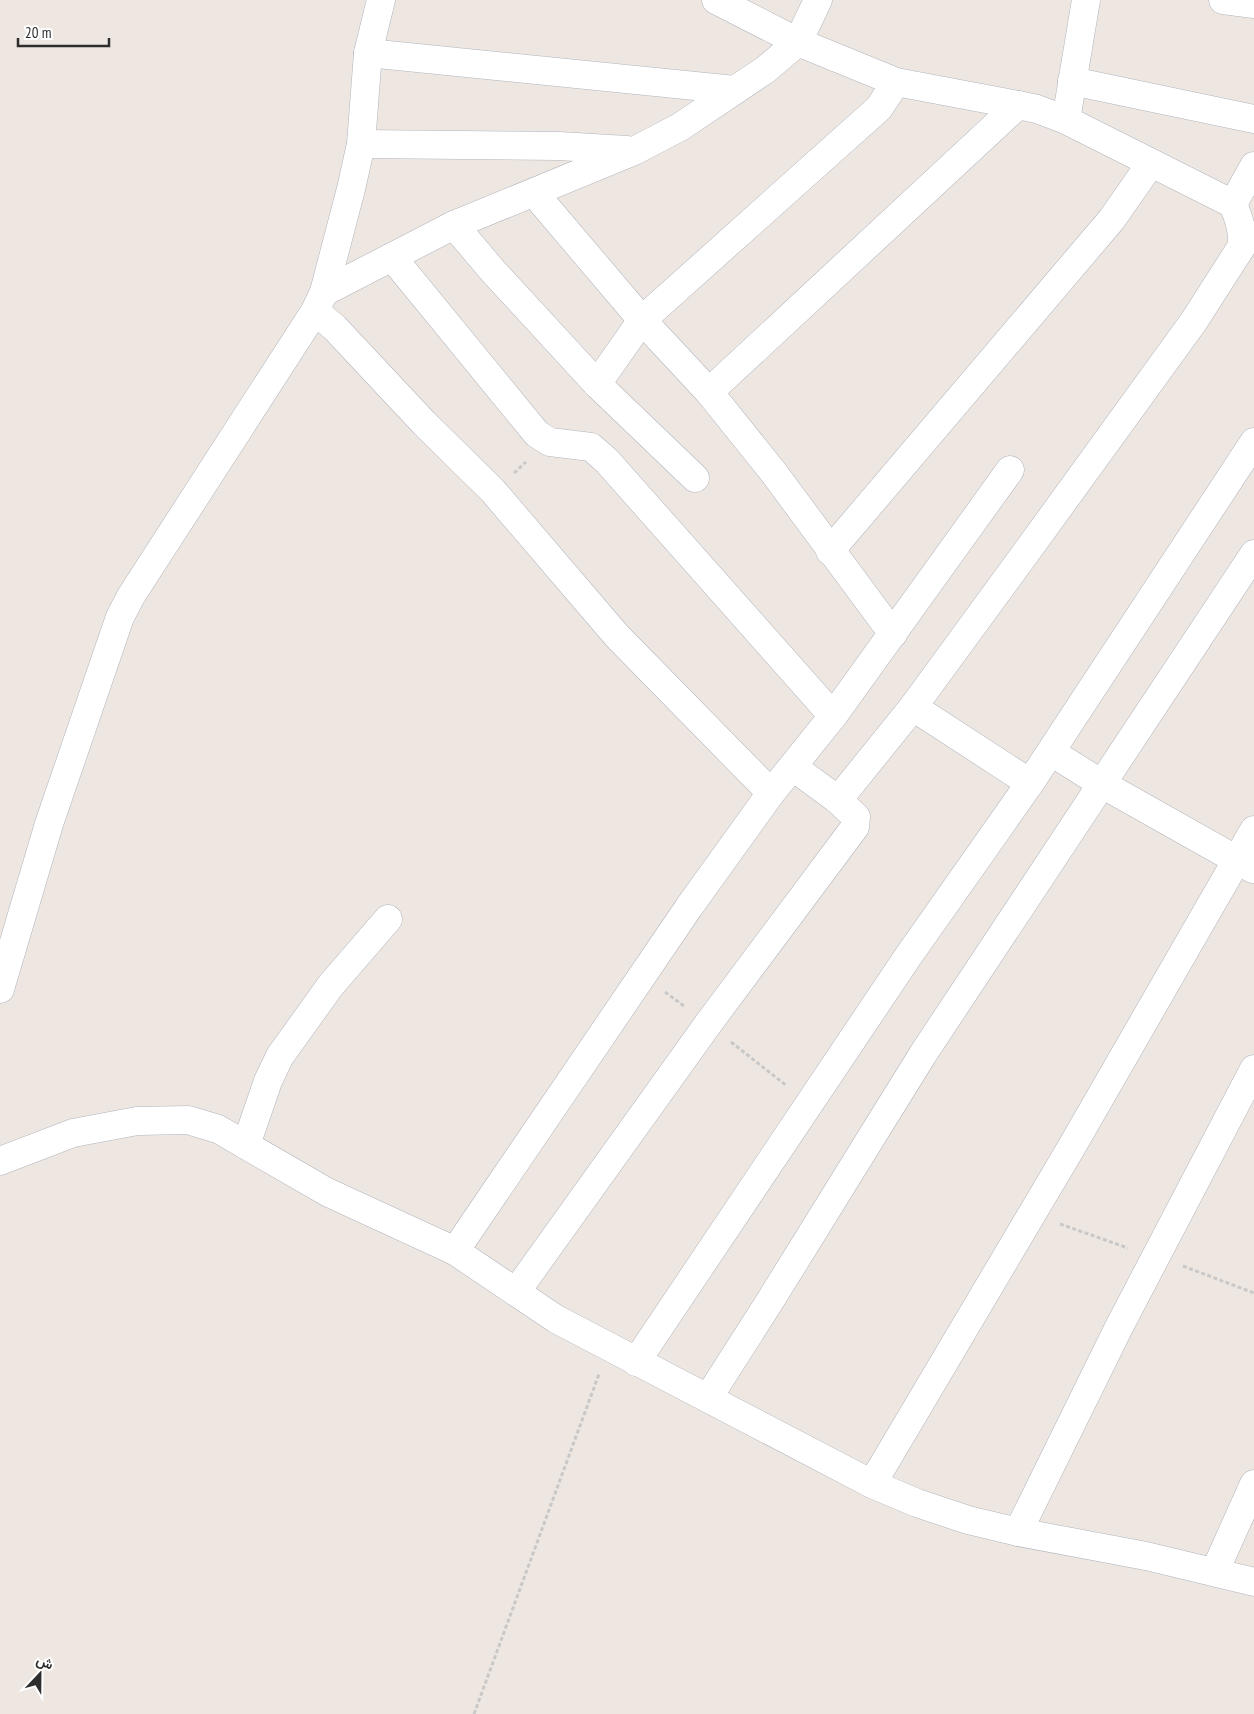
<svg xmlns="http://www.w3.org/2000/svg" width="1254" height="1714" viewBox="0 0 1254 1714" font-family="'PT Sans Narrow',Vazirmatn,sans-serif">
<style>
.lines{fill:none;stroke-linecap:round;stroke-linejoin:round}
.minor-casing{stroke:#b1b4bd;stroke-width:29}
.path{stroke:#c8c8c8;stroke-width:3;stroke-dasharray:4 2.5;stroke-linecap:butt}
.minor{stroke:#fff;stroke-width:28}
</style>
<rect width="100%" height="100%" fill="#eee7e1"/>
<g class="lines">
<defs>
<g id="minor">
<polyline points="1223,0 1254,4"/>
<polyline points="368,53 735,90"/>
<polyline points="1072,81 1254,119"/>
<polyline points="896,82 1018,105"/>
<polyline points="1066,120 1086,0"/>
<polyline points="361,144 559,146 627,150"/>
<polyline points="535,194 642,320 709,392 774,473 893,634"/>
<polyline points="1233,204 1254,166"/>
<polyline points="454,225 492,270 597,384 695,478"/>
<polyline points="392,257 537,434 550,442 591,447 607,461 833,716"/>
<polyline points="324,292 454,225 634,151 680,127 765,70 798,42 818,0"/>
<polyline points="315,311 335,328 424,423 493,491 617,636 771,793 833,716 1010,470"/>
<polyline points="597,384 642,320 879,108 896,82 798,42 716,0"/>
<path d="M 709,392 L 1018,105 L 1037,109 L 1066,120 L 1233,204 C 1239,219 1243,230 1242,246 L 1194,321 L 1033,543 L 913,707 L 838,800"/>
<polyline points="830,551 1112,219 1151,163"/>
<polyline points="913,707 1030,783"/>
<polyline points="1051,752 1102,784 1253,869"/>
<polyline points="771,793 689,907 455,1251 556,1319 872,1484 917,1503 968,1520 1018,1532 1146,1556 1254,1582"/>
<polyline points="0,989 49,824 120,617 131,596 315,311 324,292 351,189 361,144 368,53 381,0"/>
<polyline points="246,1145 268,1081 280,1056 331,985 388,919"/>
<polyline points="0,1161 73,1133 137,1121 188,1120 218,1129 327,1192 455,1251"/>
<polyline points="516,1292 708,1024 855,827 856,817 838,800 793,767"/>
<polyline points="636,1362 907,958 1030,783 1254,442"/>
<polyline points="708,1398 770,1301 923,1054 1254,554"/>
<polyline points="872,1484 1071,1148 1254,830"/>
<polyline points="1018,1532 1119,1327 1254,1069"/>
<polyline points="1215,1571 1254,1484"/>
</g>
</defs>
<use href="#minor" class="minor-casing"/>
<g class="path">
<polyline points="514,473 526,462"/>
<polyline points="665,992 684,1006"/>
<polyline points="731,1042 787,1086"/>
<polyline points="1060,1224 1128,1248"/>
<polyline points="1183,1266 1254,1293"/>
<polyline points="474,1714 599,1374"/>
</g>
<use href="#minor" class="minor"/>
</g>
<g transform="translate(40 1674) rotate(22)" stroke="#ffffff" stroke-width="4" paint-order="stroke">
<path d="M0-4L9 19L0 12L-9 19Z" fill="#2d2d2d"/>
<text y="-8" font-size="14" font-weight="bold" text-anchor="middle" fill="#2d2d2d">ش</text>
</g>
<path d="M18 38v8h91v-8" fill="none" stroke="#2d2d2d" stroke-width="2.5"/>
<text x="25" y="38" font-size="15" fill="#2d2d2d" stroke="#ffffff" stroke-width="4" paint-order="stroke">20 m</text>
</svg>
